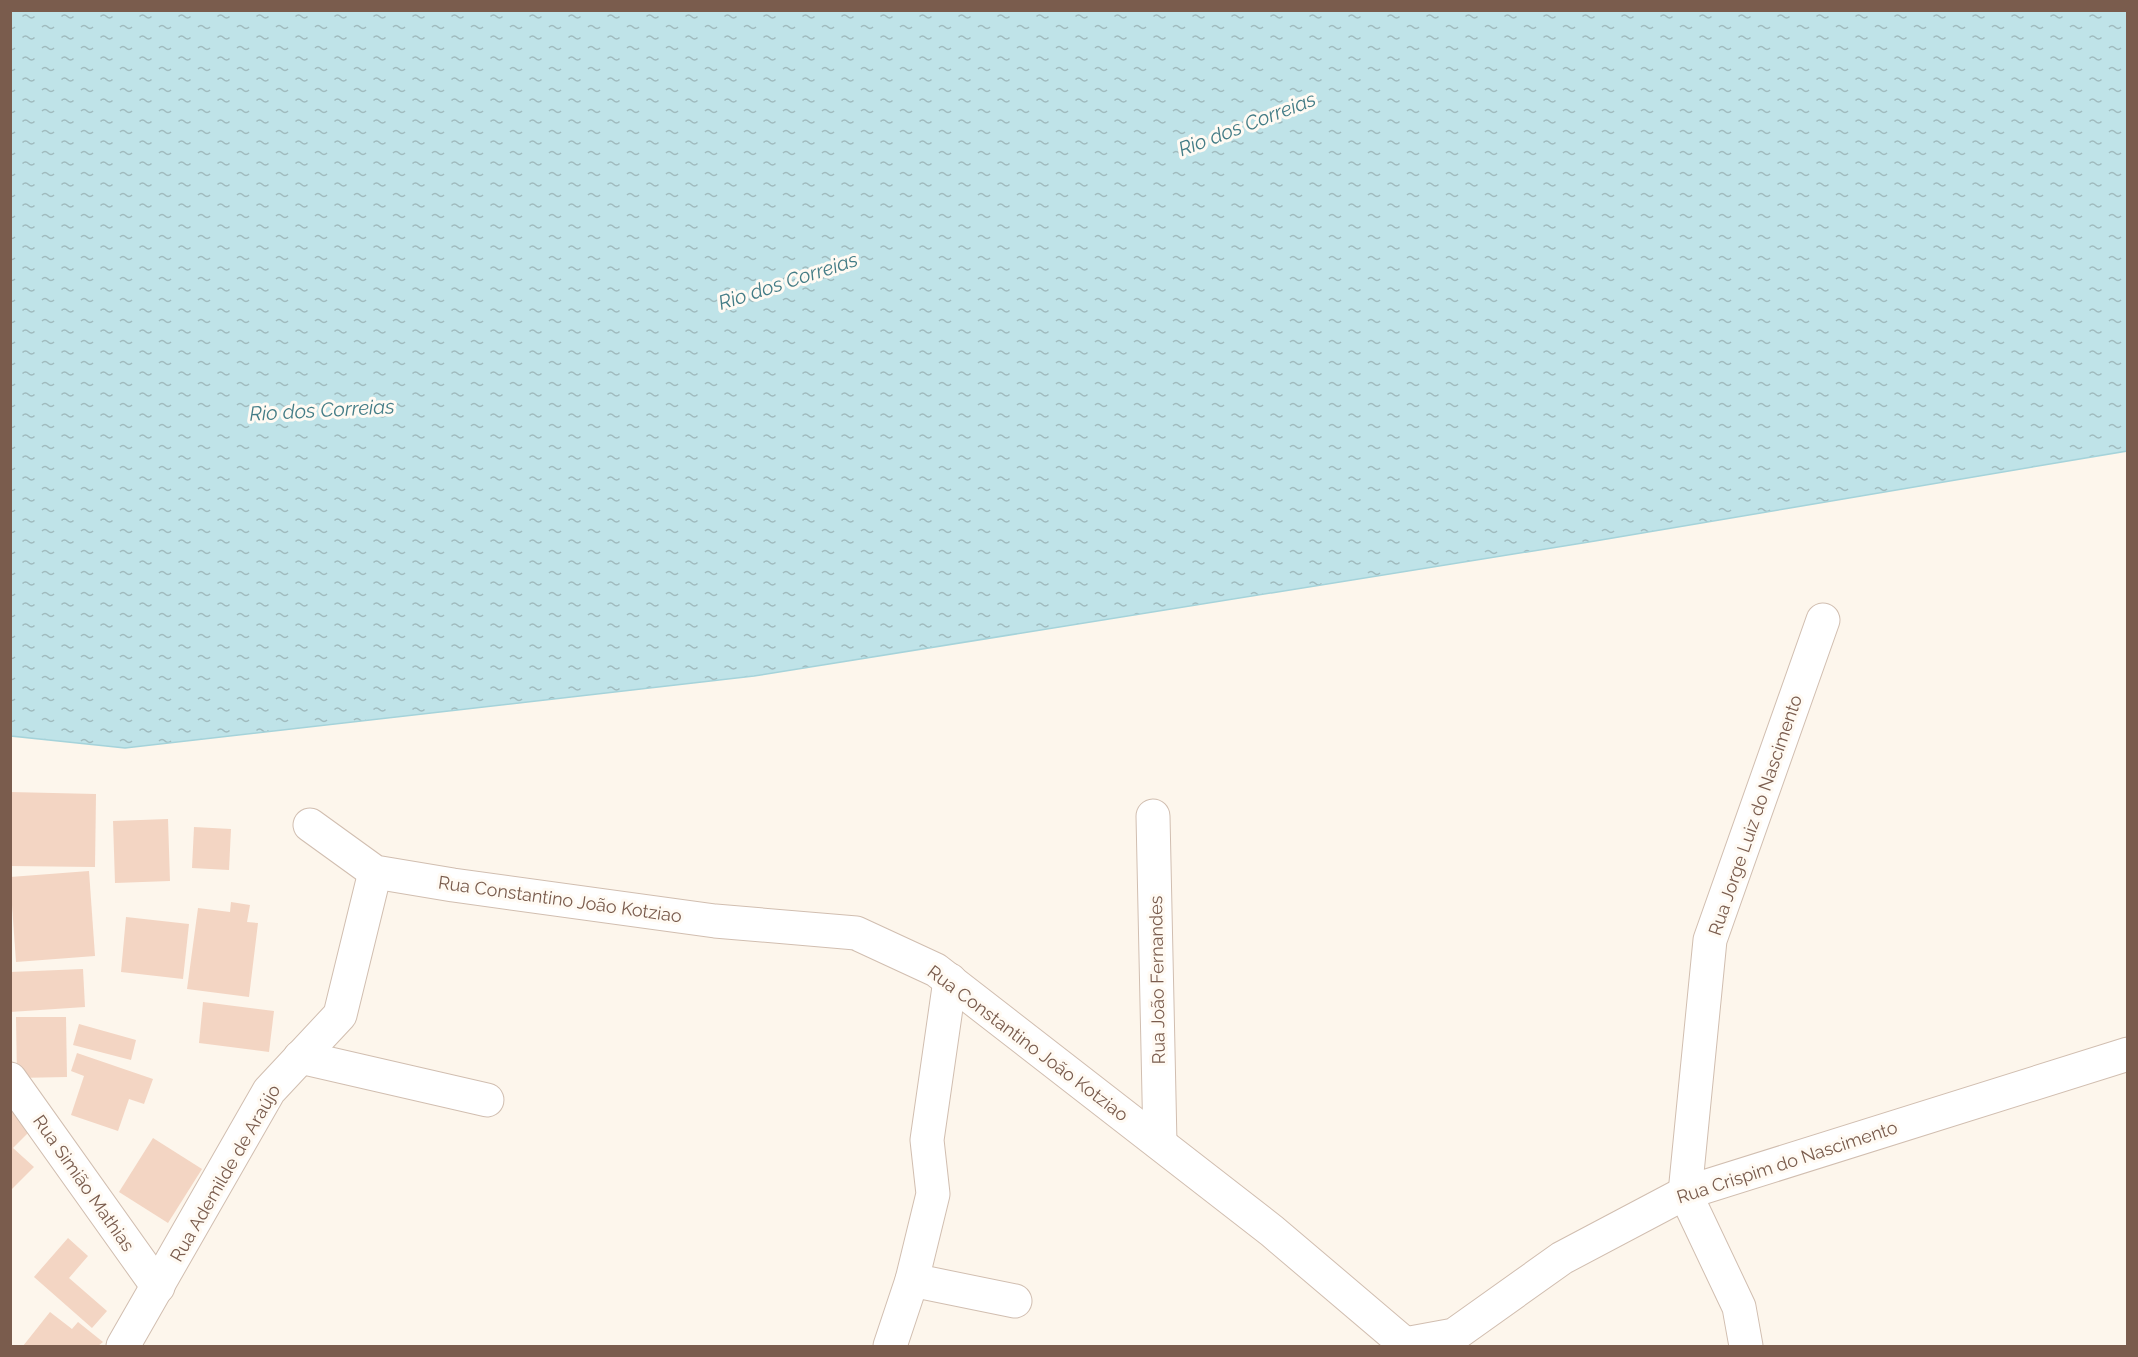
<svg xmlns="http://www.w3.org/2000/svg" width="2138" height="1357" viewBox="0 0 2138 1357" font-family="Raleway,sans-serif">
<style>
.water{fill:url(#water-ripples);stroke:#a5d3da;stroke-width:1.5}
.building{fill:#f3d5c3}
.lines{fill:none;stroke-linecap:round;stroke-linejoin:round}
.minor-casing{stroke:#d1beb0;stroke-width:35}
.minor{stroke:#fff;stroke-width:33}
.labels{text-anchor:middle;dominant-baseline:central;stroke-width:6;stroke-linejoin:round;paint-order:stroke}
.street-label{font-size:18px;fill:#7a5c4d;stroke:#fffaf3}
.water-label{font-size:20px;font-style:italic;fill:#437c86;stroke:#fffaf3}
</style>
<defs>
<pattern id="water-ripples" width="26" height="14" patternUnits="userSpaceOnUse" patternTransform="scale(1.5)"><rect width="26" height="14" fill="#bfe3e8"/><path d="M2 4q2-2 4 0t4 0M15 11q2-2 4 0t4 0" fill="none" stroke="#a0bbbe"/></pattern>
</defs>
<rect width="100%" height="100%" fill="#fdf6ec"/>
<polygon class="water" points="11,10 2127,11 2127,451 1595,541 754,676 125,748 11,736"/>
<g class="building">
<polygon points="10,792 96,794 95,867 10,866"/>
<polygon points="168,819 170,881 115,883 113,821"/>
<polygon points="194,827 231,829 229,870 192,868"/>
<polygon points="89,871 95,956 16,962 10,877"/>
<polygon points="231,902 250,905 247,922 258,923 249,997 187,989 198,908 230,912"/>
<polygon points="126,917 189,924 183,979 121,972"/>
<polygon points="83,969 85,1007 10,1012 10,972"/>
<polygon points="203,1002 274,1011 269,1052 199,1043"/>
<polygon points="16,1017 66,1017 67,1077 17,1078"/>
<polygon points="79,1024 136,1040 131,1060 73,1045"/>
<polygon points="77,1053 153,1079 144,1104 129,1099 118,1131 71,1115 84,1076 71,1071"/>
<polygon points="10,1103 32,1129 13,1148 34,1167 10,1191"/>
<polygon points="153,1138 202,1169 168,1223 119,1192"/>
<polygon points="68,1238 88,1256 69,1278 107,1311 92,1328 34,1277"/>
<polygon points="50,1312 72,1329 78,1322 103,1342 98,1346 23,1346"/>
</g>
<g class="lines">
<defs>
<g id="minor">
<polyline points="1153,816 1160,1143"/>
<polyline points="310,825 375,872 453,885 715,921 856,933 936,970 1272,1231 1405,1344"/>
<polyline points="300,1057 487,1100"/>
<polyline points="10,1079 158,1287"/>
<polyline points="912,1280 933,1194 927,1140 950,980"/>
<polyline points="123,1346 269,1091 340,1015 375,872"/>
<polyline points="890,1346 912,1280 1015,1301"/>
<polyline points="1404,1346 1405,1344 1454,1335 1562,1258 1685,1193 2128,1054"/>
<polyline points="1746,1346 1739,1307 1685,1193 1710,940 1823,620"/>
</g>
</defs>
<use href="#minor" class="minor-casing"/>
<use href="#minor" class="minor"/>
</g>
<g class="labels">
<g class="street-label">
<text transform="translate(1755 815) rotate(-71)">Rua Jorge Luiz do Nascimento</text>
<text transform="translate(560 899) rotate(8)">Rua Constantino João Kotziao</text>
<text transform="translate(1157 980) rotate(-91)">Rua João Fernandes</text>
<text transform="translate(1028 1043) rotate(37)">Rua Constantino João Kotziao</text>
<text transform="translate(1787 1162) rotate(-18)">Rua Crispim do Nascimento</text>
<text transform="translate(225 1173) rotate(-60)">Rua Ademilde de Araújo</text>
<text transform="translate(84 1183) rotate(55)">Rua Simião Mathias</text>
</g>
<g class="water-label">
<text transform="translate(1247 124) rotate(-21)">Rio dos Correias</text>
<text transform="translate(788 281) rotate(-18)">Rio dos Correias</text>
<text transform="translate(322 410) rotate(-3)">Rio dos Correias</text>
</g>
</g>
<rect width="2138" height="1357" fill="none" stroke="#7a5c4d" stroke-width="24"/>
</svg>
